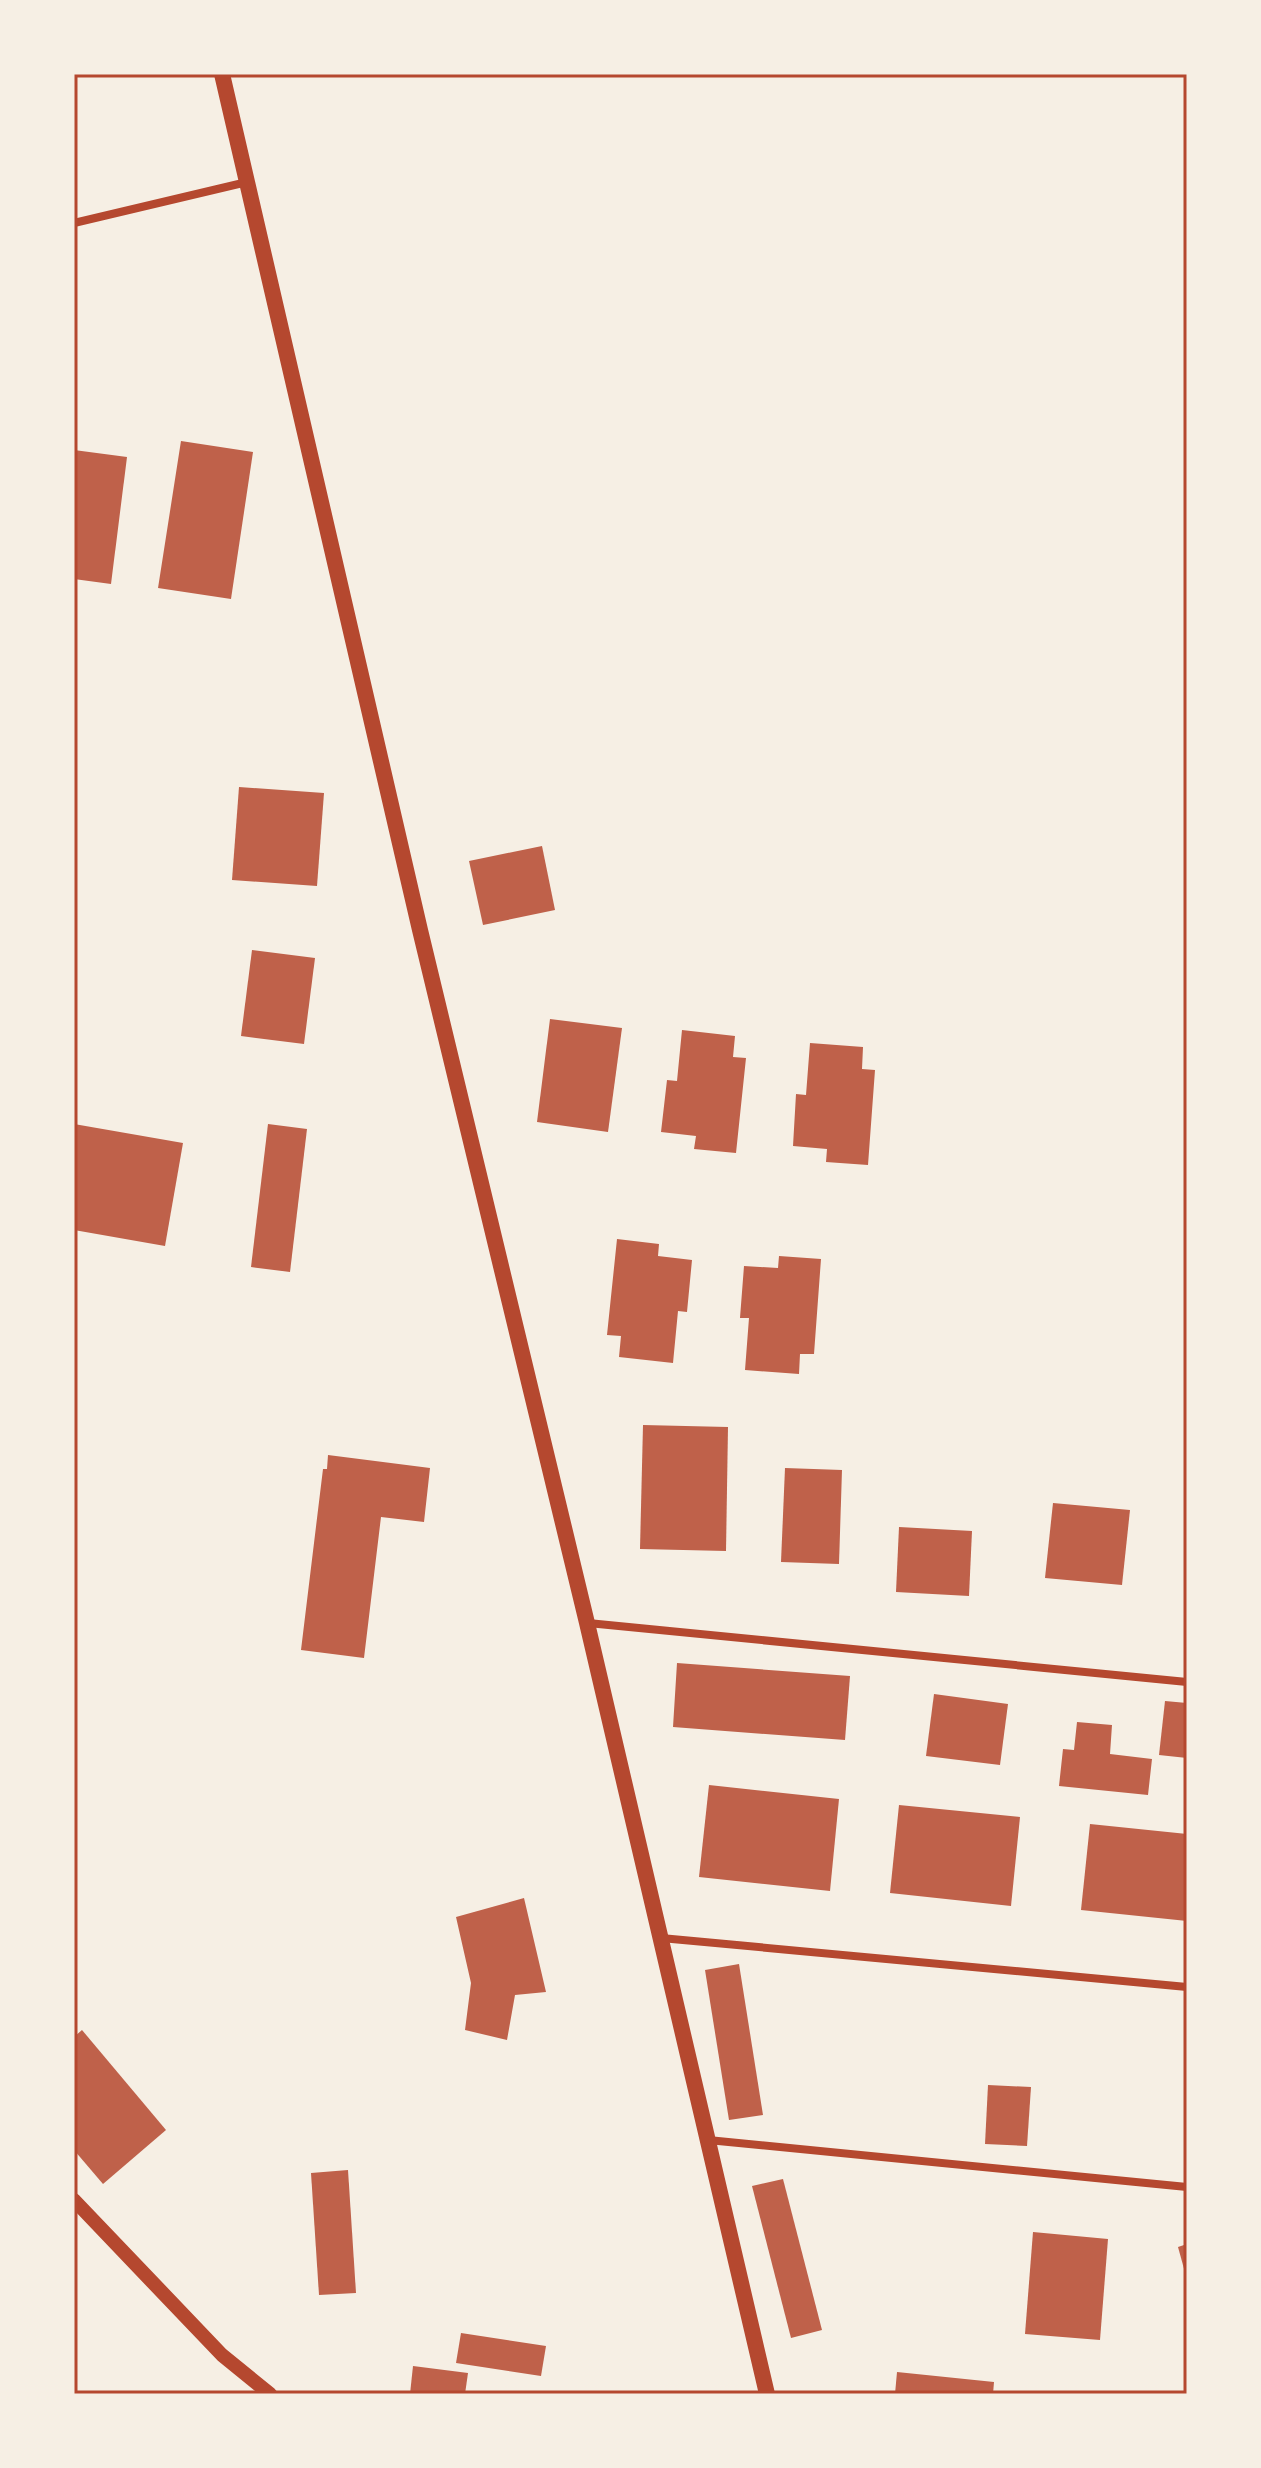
<svg xmlns="http://www.w3.org/2000/svg" width="1261" height="2468" viewBox="0 0 1261 2468" font-family="Mulish,sans-serif">
<style>
.building{fill:#bf614a}
.lines{fill:none;stroke-linecap:round;stroke-linejoin:round}
.minor{stroke:#b5482f;stroke-width:8}
.tertiary{stroke:#b5482f;stroke-width:14}
.secondary{stroke:#b5482f;stroke-width:16}
.neatline{fill:none;stroke:#b5482f;stroke-width:3}
</style>
<rect width="100%" height="100%" fill="#f6efe4"/>
<g class="building">
<polygon points="181,441 253,452 231,599 158,588"/>
<polygon points="74,450 127,457 111,584 74,579"/>
<polygon points="239,787 324,793 317,886 232,880"/>
<polygon points="542,846 555,910 483,925 469,861"/>
<polygon points="252,950 315,958 304,1044 241,1036"/>
<polygon points="550,1019 622,1028 608,1132 537,1122"/>
<polygon points="682,1030 735,1036 733,1057 746,1058 736,1153 694,1149 696,1136 661,1132 667,1080 677,1081"/>
<polygon points="810,1043 863,1047 862,1069 875,1070 868,1165 826,1162 827,1149 793,1146 796,1094 806,1095"/>
<polygon points="74,1124 183,1143 165,1246 74,1230"/>
<polygon points="268,1124 307,1129 290,1272 251,1267"/>
<polygon points="617,1239 659,1244 658,1256 692,1260 687,1312 678,1311 673,1363 619,1357 621,1336 607,1335"/>
<polygon points="779,1256 821,1259 814,1354 800,1354 799,1374 745,1370 749,1318 740,1318 744,1266 778,1268"/>
<polygon points="643,1425 728,1427 726,1551 640,1549"/>
<polygon points="328,1455 430,1468 424,1522 381,1517 364,1658 301,1650 323,1469 327,1469"/>
<polygon points="785,1468 842,1470 839,1564 781,1562"/>
<polygon points="1053,1503 1130,1510 1122,1585 1045,1578"/>
<polygon points="899,1527 972,1531 969,1596 896,1592"/>
<polygon points="677,1663 850,1676 845,1740 673,1727"/>
<polygon points="934,1694 1008,1704 1000,1765 926,1756"/>
<polygon points="1165,1701 1187,1703 1187,1758 1159,1755"/>
<polygon points="1077,1722 1112,1725 1110,1754 1152,1759 1148,1795 1059,1786 1063,1749 1074,1750"/>
<polygon points="709,1785 839,1799 830,1891 699,1877"/>
<polygon points="899,1805 1020,1817 1011,1906 890,1893"/>
<polygon points="1090,1824 1187,1834 1187,1921 1081,1910"/>
<polygon points="524,1898 546,1992 515,1995 507,2040 465,2030 471,1983 456,1917"/>
<polygon points="739,1964 763,2115 729,2120 705,1970"/>
<polygon points="82,2030 166,2130 103,2184 74,2150 74,2037"/>
<polygon points="988,2085 1031,2087 1027,2146 985,2144"/>
<polygon points="348,2170 356,2293 319,2295 311,2173"/>
<polygon points="783,2179 822,2330 791,2338 752,2186"/>
<polygon points="1033,2232 1108,2239 1100,2340 1025,2334"/>
<polygon points="1187,2244 1187,2276 1186,2276 1178,2247"/>
<polygon points="461,2333 546,2346 541,2376 456,2363"/>
<polygon points="413,2366 468,2373 465,2394 410,2394"/>
<polygon points="897,2372 994,2382 993,2394 895,2394"/>
</g>
<g class="lines">
<g class="minor">
<polyline points="74,223 247,182"/>
<polyline points="588,1623 1187,1682"/>
<polyline points="661,1938 1187,1987"/>
<polyline points="708,2140 1187,2187"/>
</g>
<polyline class="tertiary" points="74,2200 222,2355 270,2394"/>
<polyline class="secondary" points="222,74 420,930 587,1623 767,2394"/>
</g>
<rect width="1261" height="2468" fill="none" stroke="#f6efe4" stroke-width="152"/>
<rect x="76" y="76" width="1109" height="2316" class="neatline"/>
</svg>
